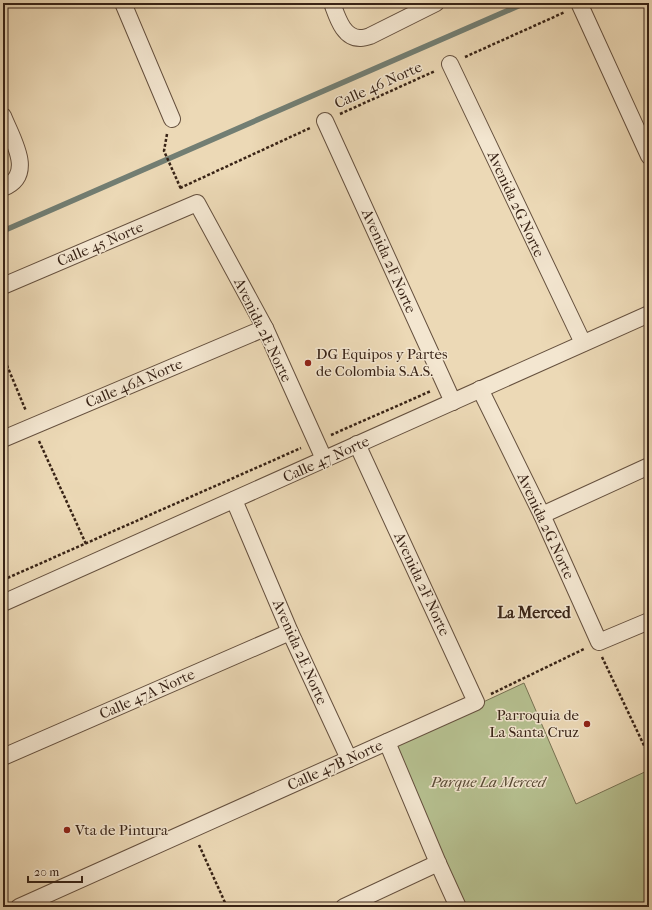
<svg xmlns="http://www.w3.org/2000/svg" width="652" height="910" viewBox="0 0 652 910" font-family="'IM FELL French Canon',serif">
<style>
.green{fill:#b6c090;stroke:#777253}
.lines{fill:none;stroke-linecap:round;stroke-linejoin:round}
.stream{stroke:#727e73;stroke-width:5.5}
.minor-casing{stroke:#65503e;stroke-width:18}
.path{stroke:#382316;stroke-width:2.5;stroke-dasharray:3 2;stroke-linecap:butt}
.minor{stroke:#f3e6d0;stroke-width:16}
.poi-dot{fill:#8f2418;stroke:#f3e6d0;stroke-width:1.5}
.labels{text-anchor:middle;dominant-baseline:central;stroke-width:3;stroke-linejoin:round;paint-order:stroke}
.street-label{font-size:15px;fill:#382316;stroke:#f3e6d0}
.poi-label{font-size:15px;fill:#382316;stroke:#f3e6d0;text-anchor:start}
.park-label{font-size:15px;font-style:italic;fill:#584a34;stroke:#f3e6d0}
.neighbourhood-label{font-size:16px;font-weight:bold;fill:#382316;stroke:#f3e6d0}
</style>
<rect width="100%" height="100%" fill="#ecd9b6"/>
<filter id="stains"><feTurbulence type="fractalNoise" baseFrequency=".005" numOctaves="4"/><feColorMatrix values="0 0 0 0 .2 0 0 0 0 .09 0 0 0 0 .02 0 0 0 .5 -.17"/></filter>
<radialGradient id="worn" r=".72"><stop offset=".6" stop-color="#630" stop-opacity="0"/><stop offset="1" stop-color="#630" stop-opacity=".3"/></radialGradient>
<polygon class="green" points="524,683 576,804 649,770 649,907 464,907 393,744"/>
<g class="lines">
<polyline class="stream" points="3,231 525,3"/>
<defs>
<g id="minor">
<polyline points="123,3 172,119"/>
<path d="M 332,3 C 337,16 343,39 361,38 C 364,38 367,37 370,36 L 436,3"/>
<polyline points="580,5 649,156"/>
<polyline points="450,64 583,343"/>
<path d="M 3,116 C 12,139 36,175 3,188"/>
<polyline points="325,121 453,402"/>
<polyline points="3,286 197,203 265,328 324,459"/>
<polyline points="480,389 542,515 599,642 649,621"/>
<polyline points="3,439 265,328"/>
<polyline points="234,500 290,632 349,759"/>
<polyline points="542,515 649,466"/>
<polyline points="3,603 649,314"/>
<polyline points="387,742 438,863 458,907"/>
<polyline points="3,757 290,632"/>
<polyline points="19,907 476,702 357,444"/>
<polyline points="344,907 438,863"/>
</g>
</defs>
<use href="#minor" class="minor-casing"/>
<g class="path">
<polyline points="465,57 565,12"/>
<polyline points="340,114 435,71"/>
<polyline points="167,134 164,151 181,189"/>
<polyline points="180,188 310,128"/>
<polyline points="3,356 26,411"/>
<polyline points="331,435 431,391"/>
<polyline points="39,441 86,544"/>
<polyline points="3,580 301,448"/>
<polyline points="602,657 649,756"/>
<polyline points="491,694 584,649"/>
<polyline points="199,845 227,907"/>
</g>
<use href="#minor" class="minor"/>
</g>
<g class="poi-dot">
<circle cx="308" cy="363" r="4"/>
<circle cx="587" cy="724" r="4"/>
<circle cx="67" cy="830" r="4"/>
</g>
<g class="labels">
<g class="street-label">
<text transform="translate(378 85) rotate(-24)">Calle 46 Norte</text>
<text transform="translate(516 204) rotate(65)">Avenida 2G Norte</text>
<text transform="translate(100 244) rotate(-23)">Calle 45 Norte</text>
<text transform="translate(389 261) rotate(66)">Avenida 2F Norte</text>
<text transform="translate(263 330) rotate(64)">Avenida 2E Norte</text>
<text transform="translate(134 383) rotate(-23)">Calle 46A Norte</text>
<text transform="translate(326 459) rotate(-24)">Calle 47 Norte</text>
<text transform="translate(546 526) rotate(65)">Avenida 2G Norte</text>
<text transform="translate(422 584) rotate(65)">Avenida 2F Norte</text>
<text transform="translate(300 652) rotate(66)">Avenida 2E Norte</text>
<text transform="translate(147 694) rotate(-24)">Calle 47A Norte</text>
<text transform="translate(335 765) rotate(-24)">Calle 47B Norte</text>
</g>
<g class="poi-label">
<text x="316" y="354">DG Equipos y Partes<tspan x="316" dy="17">de Colombia S.A.S.</tspan></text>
<text x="579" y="715" text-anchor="end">Parroquia de<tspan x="579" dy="17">La Santa Cruz</tspan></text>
<text x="75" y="830">Vta de Pintura</text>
</g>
<g class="park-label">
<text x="488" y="782">Parque La Merced</text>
</g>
<g class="neighbourhood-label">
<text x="534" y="612">La Merced</text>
</g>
</g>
<rect width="652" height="910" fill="none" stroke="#ecd9b6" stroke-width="16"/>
<rect x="4" y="4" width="644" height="902" fill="none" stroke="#382316" stroke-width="2"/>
<rect x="8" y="8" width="636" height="894" fill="none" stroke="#382316"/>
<path d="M28 876v6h54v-6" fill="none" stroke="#382316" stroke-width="2"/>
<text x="34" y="876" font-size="12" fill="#382316" stroke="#f3e6d0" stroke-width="3" paint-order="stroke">20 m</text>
<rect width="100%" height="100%" filter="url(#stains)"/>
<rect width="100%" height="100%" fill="url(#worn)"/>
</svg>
